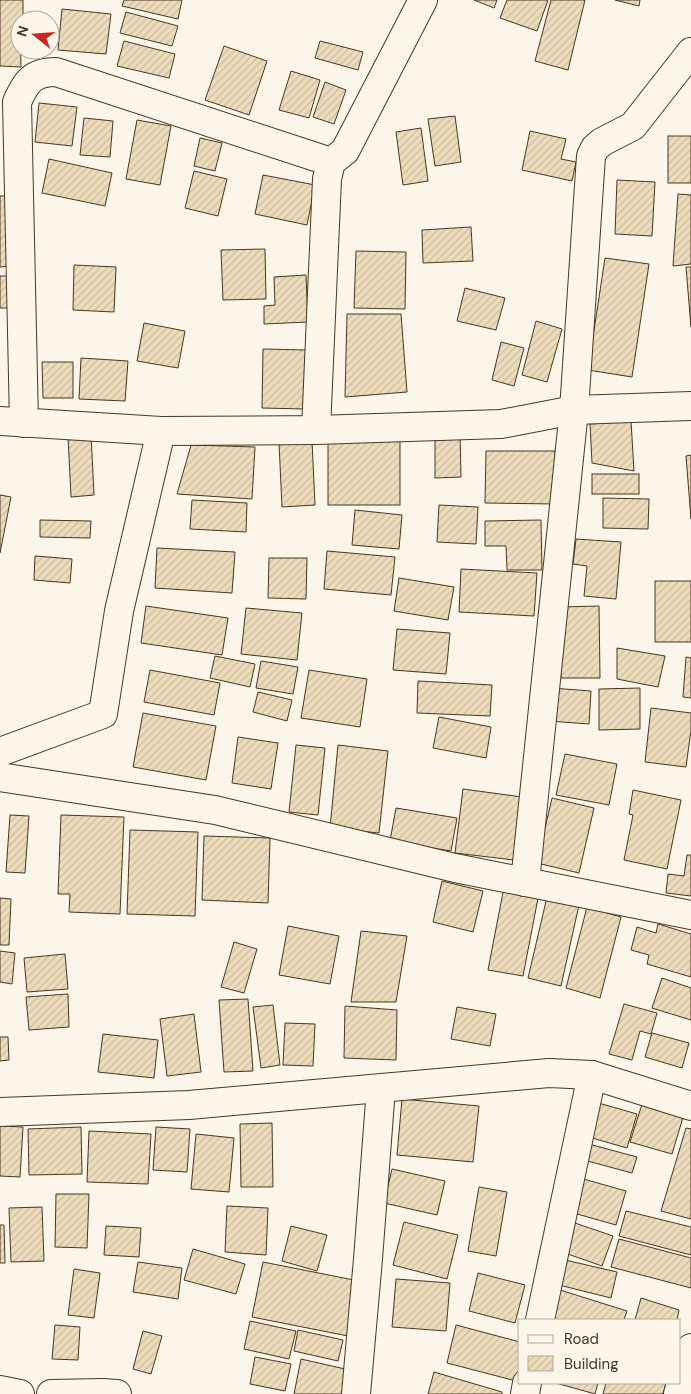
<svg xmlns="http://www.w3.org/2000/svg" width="691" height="1394" viewBox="0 0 691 1394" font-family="'DM Sans',sans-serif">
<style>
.building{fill:url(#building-hatch);stroke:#4a3520}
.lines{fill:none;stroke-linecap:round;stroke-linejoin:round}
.street-casing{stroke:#4a3520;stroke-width:30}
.street{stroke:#fbf6e9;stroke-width:28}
</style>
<defs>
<pattern id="building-hatch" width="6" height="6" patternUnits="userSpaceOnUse" patternTransform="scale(1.25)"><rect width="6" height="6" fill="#ecdcbc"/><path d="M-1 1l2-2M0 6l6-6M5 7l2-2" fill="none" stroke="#ccbda1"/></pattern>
</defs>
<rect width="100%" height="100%" fill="#fbf6e9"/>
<g class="building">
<polygon points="0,0 23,0 23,20 20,20 21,67 0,66"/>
<polygon points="124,0 182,0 178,19 122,6"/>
<polygon points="474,0 497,0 494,8"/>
<polygon points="507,0 548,0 537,31 500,18"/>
<polygon points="551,0 585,0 568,70 535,61"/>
<polygon points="615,0 640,0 639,6"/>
<polygon points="62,9 111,14 106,54 58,50"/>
<polygon points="126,12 178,26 172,46 120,33"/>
<polygon points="124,41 175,54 169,78 117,66"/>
<polygon points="320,41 363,52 358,70 315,58"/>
<polygon points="224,46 267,61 249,115 205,100"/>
<polygon points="291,71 320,80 309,118 279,110"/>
<polygon points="325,82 346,90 334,124 313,117"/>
<polygon points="39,103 77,107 72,146 35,142"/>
<polygon points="455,116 461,162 435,166 428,119"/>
<polygon points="84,118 113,121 110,157 80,155"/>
<polygon points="137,120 171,126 160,185 126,179"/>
<polygon points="421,128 428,181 403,185 396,132"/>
<polygon points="530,131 566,139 561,159 576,162 572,181 522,170"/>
<rect x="668" y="136" width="23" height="47"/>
<polygon points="200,138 222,143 215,171 194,166"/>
<polygon points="49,159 112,173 105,206 42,193"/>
<polygon points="194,171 227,179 218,216 185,208"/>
<polygon points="263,175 315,185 307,225 255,214"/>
<polygon points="617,180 655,182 652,236 615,234"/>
<polygon points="678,194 691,195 691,264 673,266"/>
<polygon points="0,196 9,196 12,266 0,267"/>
<polygon points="471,227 473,261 423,263 422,230"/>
<polygon points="265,249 266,299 223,300 221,250"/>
<polygon points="356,251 406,252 405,309 354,308"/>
<polygon points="605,258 649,264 632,377 588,370"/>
<polygon points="74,265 116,267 114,312 73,310"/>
<polygon points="686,267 691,267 691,327"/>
<polygon points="306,275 308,322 264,324 264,306 275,305 274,277"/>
<polygon points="0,276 11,276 12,308 0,308"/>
<polygon points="465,288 505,298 496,330 457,321"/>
<polygon points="347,314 401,314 407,392 345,397"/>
<polygon points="536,321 562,329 547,382 522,375"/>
<polygon points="144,323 185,331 178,368 137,361"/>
<polygon points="501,342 524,348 514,386 492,380"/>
<polygon points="263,349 306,350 305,409 262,408"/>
<polygon points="81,358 128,361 125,401 79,399"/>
<polygon points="42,362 73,362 73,398 43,398"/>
<polygon points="631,421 634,471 592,463 590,424"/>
<polygon points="435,432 460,432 461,477 435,478"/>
<polygon points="91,434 94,495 71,497 68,436"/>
<rect x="328" y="440" width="72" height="65"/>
<polygon points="312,441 315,505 282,507 279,443"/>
<polygon points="191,445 255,447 252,499 177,494"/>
<polygon points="486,451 555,451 555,504 485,503"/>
<polygon points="691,455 691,519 686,456"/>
<rect x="592" y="474" width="47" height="20"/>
<polygon points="0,495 11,497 0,553"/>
<polygon points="603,498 649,499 648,529 603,528"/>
<polygon points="192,500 247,503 246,532 190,529"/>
<polygon points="439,505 478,507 476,544 437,542"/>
<polygon points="355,510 402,515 399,549 352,545"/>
<polygon points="40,520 91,521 90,538 40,537"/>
<polygon points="541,520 542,570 507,570 506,546 485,546 485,521"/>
<polygon points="576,539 621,542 616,599 584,596 587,566 573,564"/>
<polygon points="157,548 235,552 232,593 155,588"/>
<polygon points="327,551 395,557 391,595 324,589"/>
<polygon points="35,556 72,559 70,583 34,580"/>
<polygon points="269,558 307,558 306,599 268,598"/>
<polygon points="461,569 537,573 534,616 459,612"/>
<polygon points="399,578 454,587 448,620 394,611"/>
<rect x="655" y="581" width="36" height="61"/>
<polygon points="146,606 228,618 222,655 141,643"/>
<polygon points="599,606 600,678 561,678 560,607"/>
<polygon points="246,608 302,613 297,660 241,654"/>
<polygon points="397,629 450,633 446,674 393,670"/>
<polygon points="617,648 665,656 658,687 617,679"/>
<polygon points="215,656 255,664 250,687 210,678"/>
<polygon points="686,657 691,658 691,698 683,697"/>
<polygon points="261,661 298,667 293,694 256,688"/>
<polygon points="150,670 220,683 214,715 144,702"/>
<polygon points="309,670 367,679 360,727 301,718"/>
<polygon points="418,681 492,685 490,716 417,713"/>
<polygon points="551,688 591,691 589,724 549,721"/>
<polygon points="640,688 640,729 599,730 599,689"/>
<polygon points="258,692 292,700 287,721 253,712"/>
<polygon points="651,708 691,713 691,730 686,767 645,762"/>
<polygon points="143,713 216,726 206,780 133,767"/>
<polygon points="439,717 491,727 486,758 433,748"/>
<polygon points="238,737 278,743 271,789 232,783"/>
<polygon points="296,745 325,748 318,815 289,812"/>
<polygon points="338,745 388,751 379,833 330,828"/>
<polygon points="565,754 617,764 609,805 556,795"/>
<polygon points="463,789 522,797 514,860 455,853"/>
<polygon points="633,790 681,800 667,869 624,860 633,815 629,814"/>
<polygon points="552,798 594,808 579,873 537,863"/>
<polygon points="396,808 457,818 451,851 390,841"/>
<polygon points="10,815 29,816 25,873 6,872"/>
<polygon points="61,815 124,817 120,914 69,912 70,894 58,894"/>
<polygon points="130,830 198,832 195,916 127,914"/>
<polygon points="204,836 270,838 268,903 202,900"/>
<polygon points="687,855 691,855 691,896 666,893 668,874 684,876"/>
<polygon points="442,881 483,891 473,932 433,922"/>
<polygon points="504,887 539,893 523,976 488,970"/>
<polygon points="547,897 579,905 561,986 528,978"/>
<polygon points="0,898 11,899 9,945 0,945"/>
<polygon points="587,907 621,917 600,998 566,988"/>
<polygon points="658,924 691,934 691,977 647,964 649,955 631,950 637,927 656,933"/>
<polygon points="288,926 339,936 330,984 279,975"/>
<polygon points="361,931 407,936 396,1002 351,1002"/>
<polygon points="234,942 257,949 244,993 221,987"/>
<polygon points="0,951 15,953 12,984 0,982"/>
<polygon points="65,954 68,989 27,992 24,958"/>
<polygon points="662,978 691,988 691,1020 652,1008"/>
<polygon points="68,994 69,1027 29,1030 26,997"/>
<polygon points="248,999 253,1071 224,1072 219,1000"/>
<polygon points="624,1004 657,1013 651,1034 640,1031 632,1060 609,1054"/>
<polygon points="273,1005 280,1065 261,1068 253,1007"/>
<polygon points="345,1006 397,1010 396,1060 344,1058"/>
<polygon points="457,1007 496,1014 490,1046 451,1039"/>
<polygon points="194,1014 201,1072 167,1076 160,1019"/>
<polygon points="285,1023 315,1024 313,1066 283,1065"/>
<polygon points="652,1033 689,1043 682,1068 645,1057"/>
<polygon points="103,1034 158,1040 154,1078 98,1072"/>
<polygon points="0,1037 8,1037 9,1060 0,1061"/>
<polygon points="402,1099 479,1106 473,1162 397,1155"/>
<polygon points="643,1101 684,1114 672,1154 630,1142"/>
<polygon points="595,1102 637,1114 627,1148 585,1136"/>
<polygon points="272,1123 273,1187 241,1187 240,1124"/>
<polygon points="0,1126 23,1127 20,1177 0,1176"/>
<polygon points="81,1127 82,1174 29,1175 28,1129"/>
<polygon points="156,1127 190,1129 187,1172 153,1170"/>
<polygon points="686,1128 691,1129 691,1219 661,1211"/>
<polygon points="89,1131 151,1134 148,1184 87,1182"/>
<polygon points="196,1134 234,1138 229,1192 191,1189"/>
<polygon points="585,1143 637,1157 632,1173 580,1159"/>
<polygon points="392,1169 445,1181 437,1215 384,1203"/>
<polygon points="580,1178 626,1191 616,1225 570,1212"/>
<polygon points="479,1187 507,1192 496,1256 468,1251"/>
<polygon points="56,1194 89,1194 87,1248 55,1247"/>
<polygon points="227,1206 268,1208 266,1255 225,1252"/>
<polygon points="42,1207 44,1261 11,1262 9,1208"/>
<polygon points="626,1211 691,1227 691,1255 619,1236"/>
<polygon points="404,1222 458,1235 447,1279 393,1265"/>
<polygon points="572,1222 613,1236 602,1266 562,1252"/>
<polygon points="0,1225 4,1225 5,1263 0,1263"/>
<polygon points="106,1226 141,1228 139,1257 104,1255"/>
<polygon points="291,1226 327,1235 317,1271 282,1261"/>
<polygon points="619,1239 691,1258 691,1288 611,1267"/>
<polygon points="193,1249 245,1264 236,1294 184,1280"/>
<polygon points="565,1260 617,1272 611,1298 559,1285"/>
<polygon points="138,1262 182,1268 178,1299 133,1292"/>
<polygon points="263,1262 359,1281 348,1336 252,1317"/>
<polygon points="74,1269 100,1273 94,1318 68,1315"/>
<polygon points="478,1273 525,1285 515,1323 469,1311"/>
<polygon points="396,1279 450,1283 446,1331 392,1327"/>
<polygon points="560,1290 627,1311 624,1320 550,1320"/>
<polygon points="641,1298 679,1310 677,1320 635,1320"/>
<polygon points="250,1321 296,1331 289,1359 244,1349"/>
<polygon points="55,1325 80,1327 78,1360 52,1359"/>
<polygon points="456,1325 520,1342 520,1382 447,1363"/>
<polygon points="298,1330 343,1340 338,1361 294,1351"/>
<polygon points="143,1331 162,1336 151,1374 133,1369"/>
<polygon points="255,1357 291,1364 285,1391 250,1384"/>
<polygon points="301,1359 354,1371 349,1394 294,1394"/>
<polygon points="434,1372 502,1392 502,1394 428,1394"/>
<polygon points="556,1383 598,1383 595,1394"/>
<polygon points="606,1383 666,1383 663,1394 603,1394"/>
</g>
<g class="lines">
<defs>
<g id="street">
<polyline points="0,421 161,431 316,430 501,424 574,410 691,406"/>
<path d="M 24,423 L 17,102 C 26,82 32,72 56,72 L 331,162"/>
<polyline points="316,430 327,179 331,162 345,151 423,0"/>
<polyline points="0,752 103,714 119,611 161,431"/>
<polyline points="0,777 215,810 455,868 691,915"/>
<polyline points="525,882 574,410 591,156 595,148 602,142 633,126 691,52"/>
<polyline points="0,1112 189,1105 549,1073 592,1075 691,1106"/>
<polyline points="540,1320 592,1075"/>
<polyline points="0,1390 20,1394"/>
<polyline points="51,1394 103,1393 117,1394"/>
<polyline points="356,1394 368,1259 381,1088"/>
<polyline points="525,1394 527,1383"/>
<polyline points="678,1394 691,1348"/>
</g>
</defs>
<use href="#street" class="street-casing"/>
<use href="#street" class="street"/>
</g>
<rect x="518" y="1319" width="162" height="65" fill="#fbf6e9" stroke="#b4a999"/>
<rect x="528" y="1335" width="25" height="8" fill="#fbf6e9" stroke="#b4a999"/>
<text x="564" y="1344" font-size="15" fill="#4a3520">Road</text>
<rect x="528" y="1356" width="25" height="15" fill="url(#building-hatch)" stroke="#b4a999"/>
<text x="564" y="1369" font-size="15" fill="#4a3520">Building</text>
<g transform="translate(35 35) rotate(287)"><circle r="24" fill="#fbf6e9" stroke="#b4a999"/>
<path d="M0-4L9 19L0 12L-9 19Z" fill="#c62828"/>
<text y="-8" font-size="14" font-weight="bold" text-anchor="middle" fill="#4a3520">N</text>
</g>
</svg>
